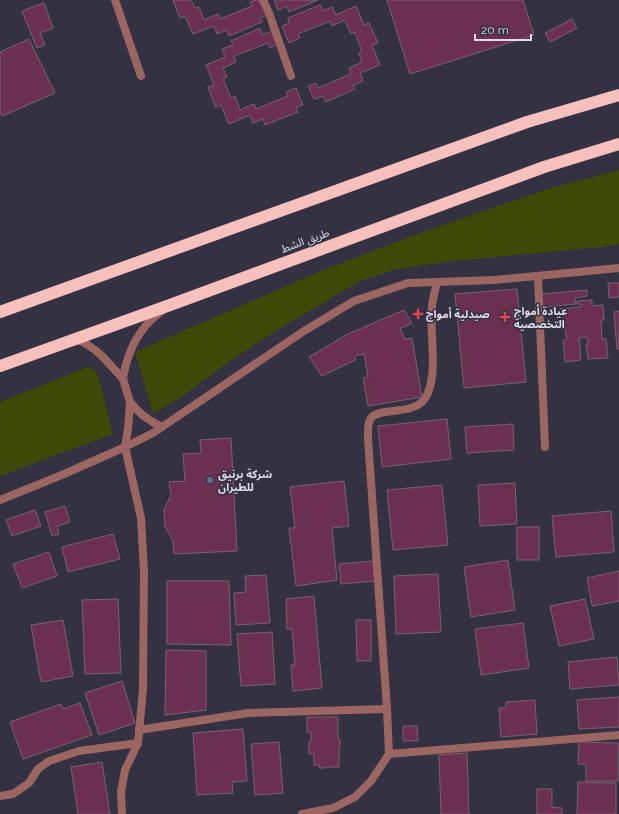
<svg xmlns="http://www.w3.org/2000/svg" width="619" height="814" viewBox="0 0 619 814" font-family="Raleway,'Noto Sans Arabic',sans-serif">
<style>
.green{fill:#3e4807}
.building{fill:#6b2f52;stroke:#79636e}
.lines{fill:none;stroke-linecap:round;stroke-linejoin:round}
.lane{stroke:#9b6561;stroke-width:8}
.street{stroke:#9b6561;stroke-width:8}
.highway{stroke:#f6c0bc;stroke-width:12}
.health-dot{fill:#e0444e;stroke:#343143;stroke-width:1.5}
.service-dot{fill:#5c6f8a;stroke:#343143;stroke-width:1.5}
.labels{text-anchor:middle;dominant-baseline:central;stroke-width:3;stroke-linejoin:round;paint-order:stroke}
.street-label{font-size:11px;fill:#dedce8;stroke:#343143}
.poi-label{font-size:11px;font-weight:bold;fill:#dedce8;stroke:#343143;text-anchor:start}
</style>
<rect width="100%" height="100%" fill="#343143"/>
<g class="green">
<polygon points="619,170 619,244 602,247 453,261 398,269 362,280 276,331 227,363 186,394 153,414 135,352 321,271 420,233 551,188"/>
<polygon points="90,366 98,375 113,434 0,476 0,402"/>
</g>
<g class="building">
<polygon points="173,0 191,0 195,8 199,7 204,20 218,14 220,19 252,6 250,2 256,0 261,0 267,15 260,18 262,22 229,36 227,30 217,34 214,26 193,34 185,16 180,18"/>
<polygon points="274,0 318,0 289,12 287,6 278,10"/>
<polygon points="387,0 523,0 534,35 410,74"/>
<polygon points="44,3 53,28 40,33 45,45 37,48 22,11"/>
<polygon points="320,5 323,11 332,7 336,15 356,6 364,25 369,23 378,43 372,45 380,65 360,73 363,81 353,85 355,89 326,102 323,96 314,99 308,86 316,83 318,88 351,74 349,68 362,62 359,53 362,52 355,32 351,34 345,20 332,26 330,21 298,34 300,38 289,43 282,26 289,23 288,18"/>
<polygon points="572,19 577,28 550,42 545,33"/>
<polygon points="260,28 262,35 272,31 277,44 270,48 268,43 234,56 236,62 223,68 227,77 223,79 231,98 235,96 240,110 254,104 256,109 288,96 286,92 296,88 303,105 296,107 298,112 265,125 263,119 253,123 250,115 229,124 221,105 216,108 208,87 214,85 206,65 225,57 222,49 233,45 231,41"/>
<polygon points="29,39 55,93 2,116 0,112 0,52"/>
<polygon points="608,283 619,283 619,297 609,298"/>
<polygon points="517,289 526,382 464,388 455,294"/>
<polygon points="587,290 587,296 575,298 576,304 543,307 541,294"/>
<polygon points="592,300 592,306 603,305 604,320 601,320 602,339 606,339 608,358 588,359 586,344 588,344 587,337 579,338 581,360 565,362 563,340 567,339 565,329 562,329 560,309 581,307 581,304 577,304 577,301"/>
<polygon points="404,310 412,323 400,329 405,339 412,338 422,397 368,406 363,378 368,377 364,354 355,356 355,360 322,376 309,357 348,334"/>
<polygon points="619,311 619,349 617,349 614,312"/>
<polygon points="447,419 451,459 382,467 378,426"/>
<polygon points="513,424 514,450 467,453 465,427"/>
<polygon points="231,438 237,551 174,554 173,540 165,527 164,510 171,495 169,482 185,481 183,454 201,453 200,440"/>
<polygon points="344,481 349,526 332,528 337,580 296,586 289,528 295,528 290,487"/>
<polygon points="515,483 517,524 480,526 478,485"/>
<polygon points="442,485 448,545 393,550 387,490"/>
<polygon points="65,506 70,522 57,526 59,534 52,536 45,512"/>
<polygon points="35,510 41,526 12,536 6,520"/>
<polygon points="611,511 614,552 556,557 552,516"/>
<rect x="517" y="527" width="22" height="33"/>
<polygon points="113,534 120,559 68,572 62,547"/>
<polygon points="49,552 57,576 22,588 13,564"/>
<polygon points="508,560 515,610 471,617 464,567"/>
<polygon points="373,561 375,581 341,584 339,564"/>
<polygon points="619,571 619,601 592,606 587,578"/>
<polygon points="438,574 441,632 396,634 394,576"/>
<polygon points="266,575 270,623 236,625 234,593 246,592 245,576"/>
<polygon points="167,581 229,581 231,645 167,644"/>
<polygon points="314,596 322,688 293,691 291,665 295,665 292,629 287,629 286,599"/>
<polygon points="118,599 121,673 85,674 82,600"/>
<polygon points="585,599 594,639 559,646 550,606"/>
<polygon points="63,620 73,676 41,682 31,625"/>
<polygon points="356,620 371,620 371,661 357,661"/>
<polygon points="523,623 529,668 481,675 475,629"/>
<polygon points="272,632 275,684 241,686 237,634"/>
<polygon points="166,650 206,651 206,710 165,715"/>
<polygon points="617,657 619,685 570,689 568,662"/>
<polygon points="122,681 135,723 99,735 85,693"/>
<polygon points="619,697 619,727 579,729 577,700"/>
<polygon points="535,700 537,734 501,737 499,708 506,708 506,702"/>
<polygon points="80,703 92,735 23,759 10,722 61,704 63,709"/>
<polygon points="307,717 338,717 338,739 340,739 340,748 339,748 339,767 325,767 325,768 319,768 319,765 314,765 314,754 309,754 309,742 311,742 311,732 307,732"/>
<polygon points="403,726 417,726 418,741 403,741"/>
<polygon points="243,729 247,781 232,782 233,793 197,795 193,733"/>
<polygon points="279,742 283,793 255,795 251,744"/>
<polygon points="579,742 618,743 618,781 586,781 586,764 578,764"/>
<polygon points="467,753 469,814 441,814 439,755"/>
<polygon points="102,762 110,814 78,814 71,767"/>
<polygon points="578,782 616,783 616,814 577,814"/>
<polygon points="537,789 552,789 552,807 562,808 562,814 537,814"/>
</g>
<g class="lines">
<g class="lane">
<polyline points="115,0 141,76"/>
<polyline points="263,0 269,13 291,76"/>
</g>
<g class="street">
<polyline points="538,276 545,447"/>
<polyline points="75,339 85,343 95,350 103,357 123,379 130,402 128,429 125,447 141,518 144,571 143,689 138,743 125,770 121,792 122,814"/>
<path d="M 123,379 C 124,373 125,367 127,361 C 133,341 145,323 162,311"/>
<path d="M 130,402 C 139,414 149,421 162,427"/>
<polyline points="0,500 64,474 125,447 153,433 304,331 354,301 408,283 494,280 619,268"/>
<polyline points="139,730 248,713 387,709"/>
<polyline points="389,754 619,735"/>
<polyline points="0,796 13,794 29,783 38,769 49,761 79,751 138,743"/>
<path d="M 302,814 L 333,808 L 355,797 L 371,781 L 389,754 L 387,709 L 368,439 C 368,433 367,424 371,418 C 380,406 414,417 426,397 C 439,374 429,332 432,306 C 433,298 435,290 437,282"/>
</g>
<g class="highway">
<polyline points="0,312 527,122 619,95"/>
<polyline points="0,366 170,305 544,167 619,144"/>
</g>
</g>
<g class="health-dot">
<path d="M416 308h4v4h4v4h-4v4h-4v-4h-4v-4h4z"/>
<path d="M503 311h4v4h4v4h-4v4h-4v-4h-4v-4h4z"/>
</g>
<circle class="service-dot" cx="210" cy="480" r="4"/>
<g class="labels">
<g class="street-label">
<text transform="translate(305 241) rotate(-20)">طريق الشط</text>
</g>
<g class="poi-label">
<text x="514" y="311">عيادة أمواج<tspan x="514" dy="13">التخصصية</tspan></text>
<text x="426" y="314">صيدلية أمواج</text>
<text x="218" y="474">شركة برنيق<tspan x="218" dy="13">للطيران</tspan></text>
</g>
</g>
<path d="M475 34v6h56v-6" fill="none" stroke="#dedce8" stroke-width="2"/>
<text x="481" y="34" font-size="12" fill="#dedce8" stroke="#343143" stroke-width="3" paint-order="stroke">20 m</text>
</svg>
